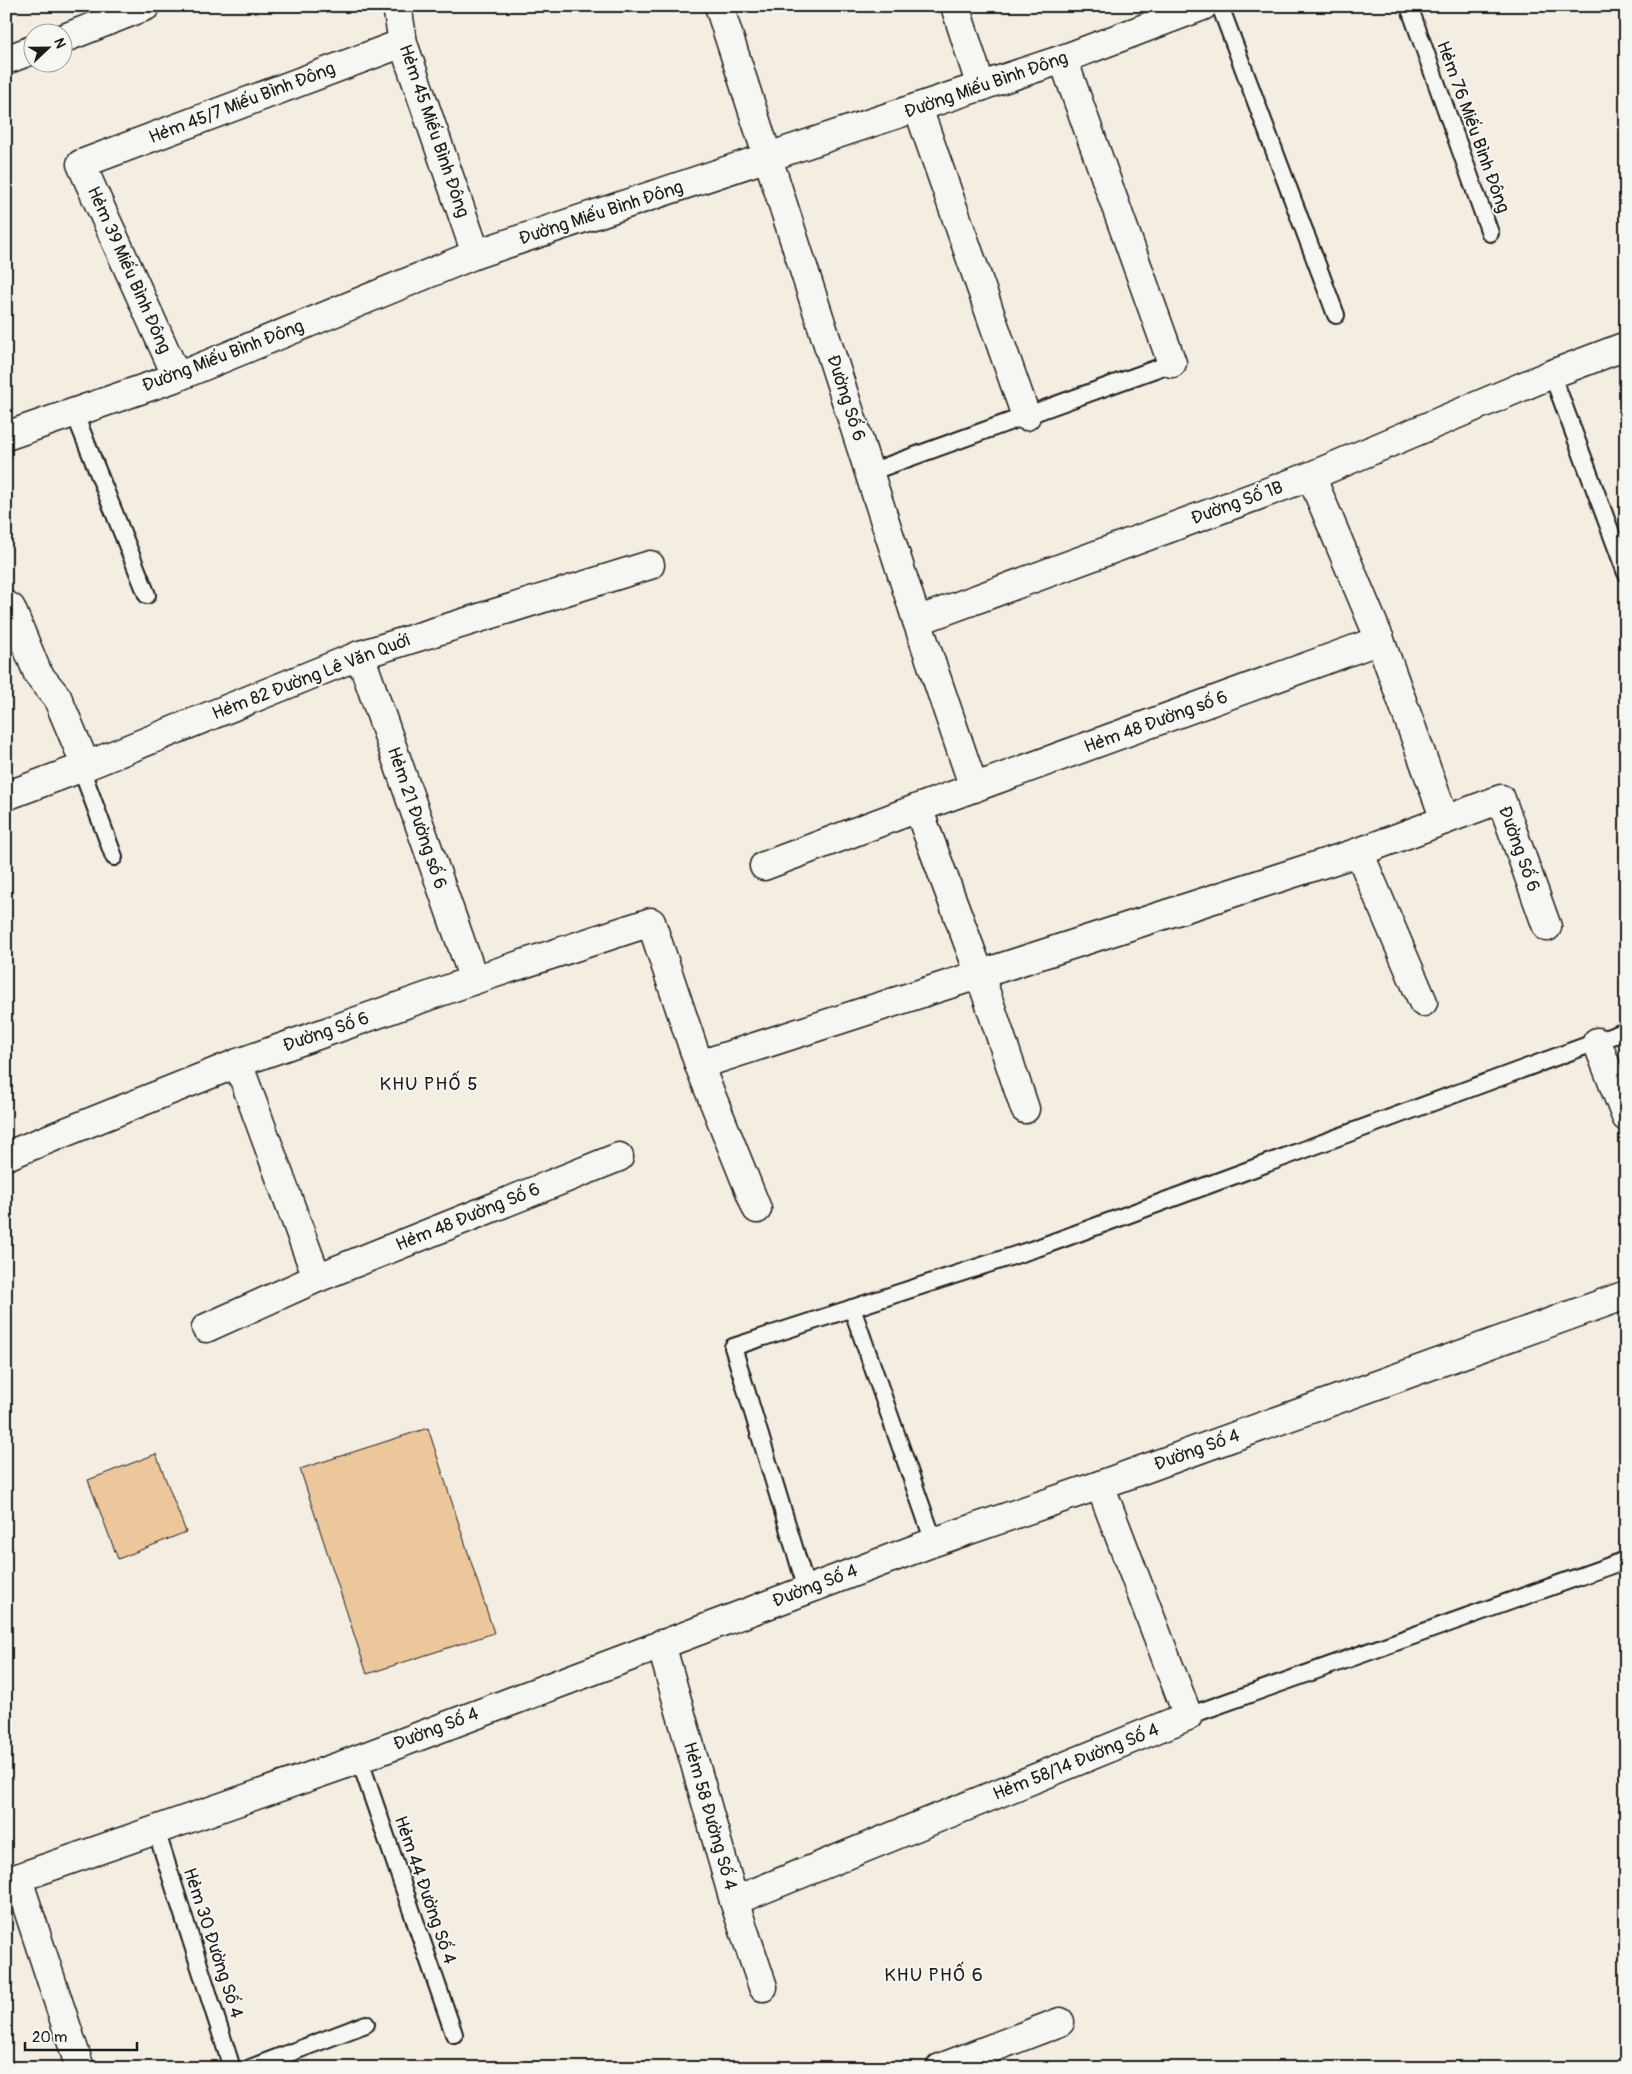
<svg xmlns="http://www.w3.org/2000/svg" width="1632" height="2074" viewBox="0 0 1632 2074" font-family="Pangolin,sans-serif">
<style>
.building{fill:#ecc79c;stroke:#1c1c1c}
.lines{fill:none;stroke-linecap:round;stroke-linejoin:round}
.lane-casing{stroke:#1c1c1c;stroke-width:20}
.street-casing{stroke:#1c1c1c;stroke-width:31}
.lane{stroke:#f6f6f2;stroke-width:16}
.street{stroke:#f6f6f2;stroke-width:28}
.labels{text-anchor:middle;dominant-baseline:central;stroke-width:4;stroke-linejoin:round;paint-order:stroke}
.street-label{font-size:18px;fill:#1c1c1c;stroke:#f6f6f2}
.neighbourhood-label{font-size:19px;letter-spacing:1px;fill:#1c1c1c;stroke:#f6f6f2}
</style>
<rect width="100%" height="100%" fill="#f4ede1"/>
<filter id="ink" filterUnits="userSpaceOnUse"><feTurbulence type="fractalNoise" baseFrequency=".02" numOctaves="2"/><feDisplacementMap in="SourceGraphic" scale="10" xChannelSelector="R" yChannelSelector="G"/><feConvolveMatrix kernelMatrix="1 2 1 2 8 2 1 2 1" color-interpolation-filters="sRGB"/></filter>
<g filter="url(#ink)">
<g class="building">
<polygon points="428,1428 494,1633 367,1674 300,1469"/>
<polygon points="156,1454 186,1532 118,1559 88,1480"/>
</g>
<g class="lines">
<defs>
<g id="lane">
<polyline points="1220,6 1336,315"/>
<polyline points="1409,6 1490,233"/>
<polyline points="1552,374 1626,573"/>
<polyline points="74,412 147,595"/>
<polyline points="870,472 1172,363"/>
<polyline points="81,768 114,857"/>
<polyline points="852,1308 934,1542"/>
<polyline points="807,1590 733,1347 1040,1247 1626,1031"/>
<polyline points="1188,1716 1626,1560"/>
<polyline points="359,1758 454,2034"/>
<polyline points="156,1830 232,2068"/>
<polyline points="250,2068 366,2024"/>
</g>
<g id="street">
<polyline points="397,6 403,43 476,254"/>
<polyline points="719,6 917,621 974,788"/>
<polyline points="955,6 981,87"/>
<polyline points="62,39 146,6"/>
<polyline points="1063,59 1172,363"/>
<polyline points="6,60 32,50"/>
<polyline points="918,108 1026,416"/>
<polyline points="177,377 81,164 403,43"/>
<polyline points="6,436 177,377 476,254 1063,59 1203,6"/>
<polyline points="6,605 11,608 38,674 57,697 86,766"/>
<polyline points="917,621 1311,476 1552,374 1626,346"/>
<polyline points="360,655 474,980"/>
<polyline points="6,796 81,768 360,655 650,565"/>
<polyline points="918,808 980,975 1025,1109"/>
<polyline points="1445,820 1501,799 1547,927"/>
<polyline points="1359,852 1423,1002"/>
<polyline points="764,866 918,808 1380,640 1311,476"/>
<polyline points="1597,1042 1626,1117"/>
<polyline points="699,1065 1359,852 1445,820 1380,640"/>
<polyline points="6,1156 238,1063 474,980 651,922 699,1065 757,1209"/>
<polyline points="317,1278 619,1157"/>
<polyline points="206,1328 317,1278 238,1063"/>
<polyline points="661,1644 734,1901 763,1987"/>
<polyline points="18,1879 80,2068"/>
<polyline points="6,1882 340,1766 934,1542 1100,1485 1626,1295"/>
<polyline points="734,1901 1188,1716 1100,1485"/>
<polyline points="940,2068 1060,2022"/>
</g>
</defs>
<use href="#lane" class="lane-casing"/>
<use href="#street" class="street-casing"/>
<use href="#lane" class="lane"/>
<use href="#street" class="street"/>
</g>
</g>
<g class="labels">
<g class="street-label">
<text transform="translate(986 85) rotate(-19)">Đường Miếu Bình Đông</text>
<text transform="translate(242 103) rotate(-21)">Hẻm 45/7 Miếu Bình Đông</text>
<text transform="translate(1473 127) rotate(70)">Hẻm 76 Miếu Bình Đông</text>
<text transform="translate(434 131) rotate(71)">Hẻm 45 Miếu Bình Đông</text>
<text transform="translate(601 213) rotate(-18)">Đường Miếu Bình Đông</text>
<text transform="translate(129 270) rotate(66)">Hẻm 39 Miếu Bình Đông</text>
<text transform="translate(223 356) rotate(-21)">Đường Miếu Bình Đông</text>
<text transform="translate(846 398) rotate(72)">Đường Số 6</text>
<text transform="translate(1237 503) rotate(-20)">Đường Số 1B</text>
<text transform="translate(311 677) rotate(-21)">Hẻm 82 Đường Lê Văn Quới</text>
<text transform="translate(1156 722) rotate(-20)">Hẻm 48 Đường số 6</text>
<text transform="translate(417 818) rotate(71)">Hẻm 21 Đường số 6</text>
<text transform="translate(1519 849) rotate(70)">Đường Số 6</text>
<text transform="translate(326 1032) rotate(-19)">Đường Số 6</text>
<text transform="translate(468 1217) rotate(-22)">Hẻm 48 Đường Số 6</text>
<text transform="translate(1197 1450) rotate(-20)">Đường Số 4</text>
<text transform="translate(815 1586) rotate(-21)">Đường Số 4</text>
<text transform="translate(436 1729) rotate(-21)">Đường Số 4</text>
<text transform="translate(1076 1762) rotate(-22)">Hẻm 58/14 Đường Số 4</text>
<text transform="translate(710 1816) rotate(74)">Hẻm 58 Đường Số 4</text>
<text transform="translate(425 1890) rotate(71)">Hẻm 44 Đường Số 4</text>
<text transform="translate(213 1943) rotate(72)">Hẻm 30 Đường Số 4</text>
</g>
<g class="neighbourhood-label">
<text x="429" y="1084">KHU PHỐ 5</text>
<text x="934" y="1975">KHU PHỐ 6</text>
</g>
</g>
<rect width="1632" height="2074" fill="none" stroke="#f6f6f2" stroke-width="25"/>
<rect x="12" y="12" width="1607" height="2049" fill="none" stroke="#1c1c1c" stroke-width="2" filter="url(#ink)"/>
<g transform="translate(48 48) rotate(68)"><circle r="24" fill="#f6f6f2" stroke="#9f9f9c"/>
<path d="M0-4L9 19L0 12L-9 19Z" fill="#1c1c1c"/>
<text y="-8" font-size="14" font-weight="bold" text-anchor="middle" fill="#1c1c1c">N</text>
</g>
<path d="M25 2042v8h112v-8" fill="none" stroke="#1c1c1c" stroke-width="2.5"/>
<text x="32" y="2042" font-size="15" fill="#1c1c1c" stroke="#f6f6f2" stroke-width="4" paint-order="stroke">20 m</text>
</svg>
